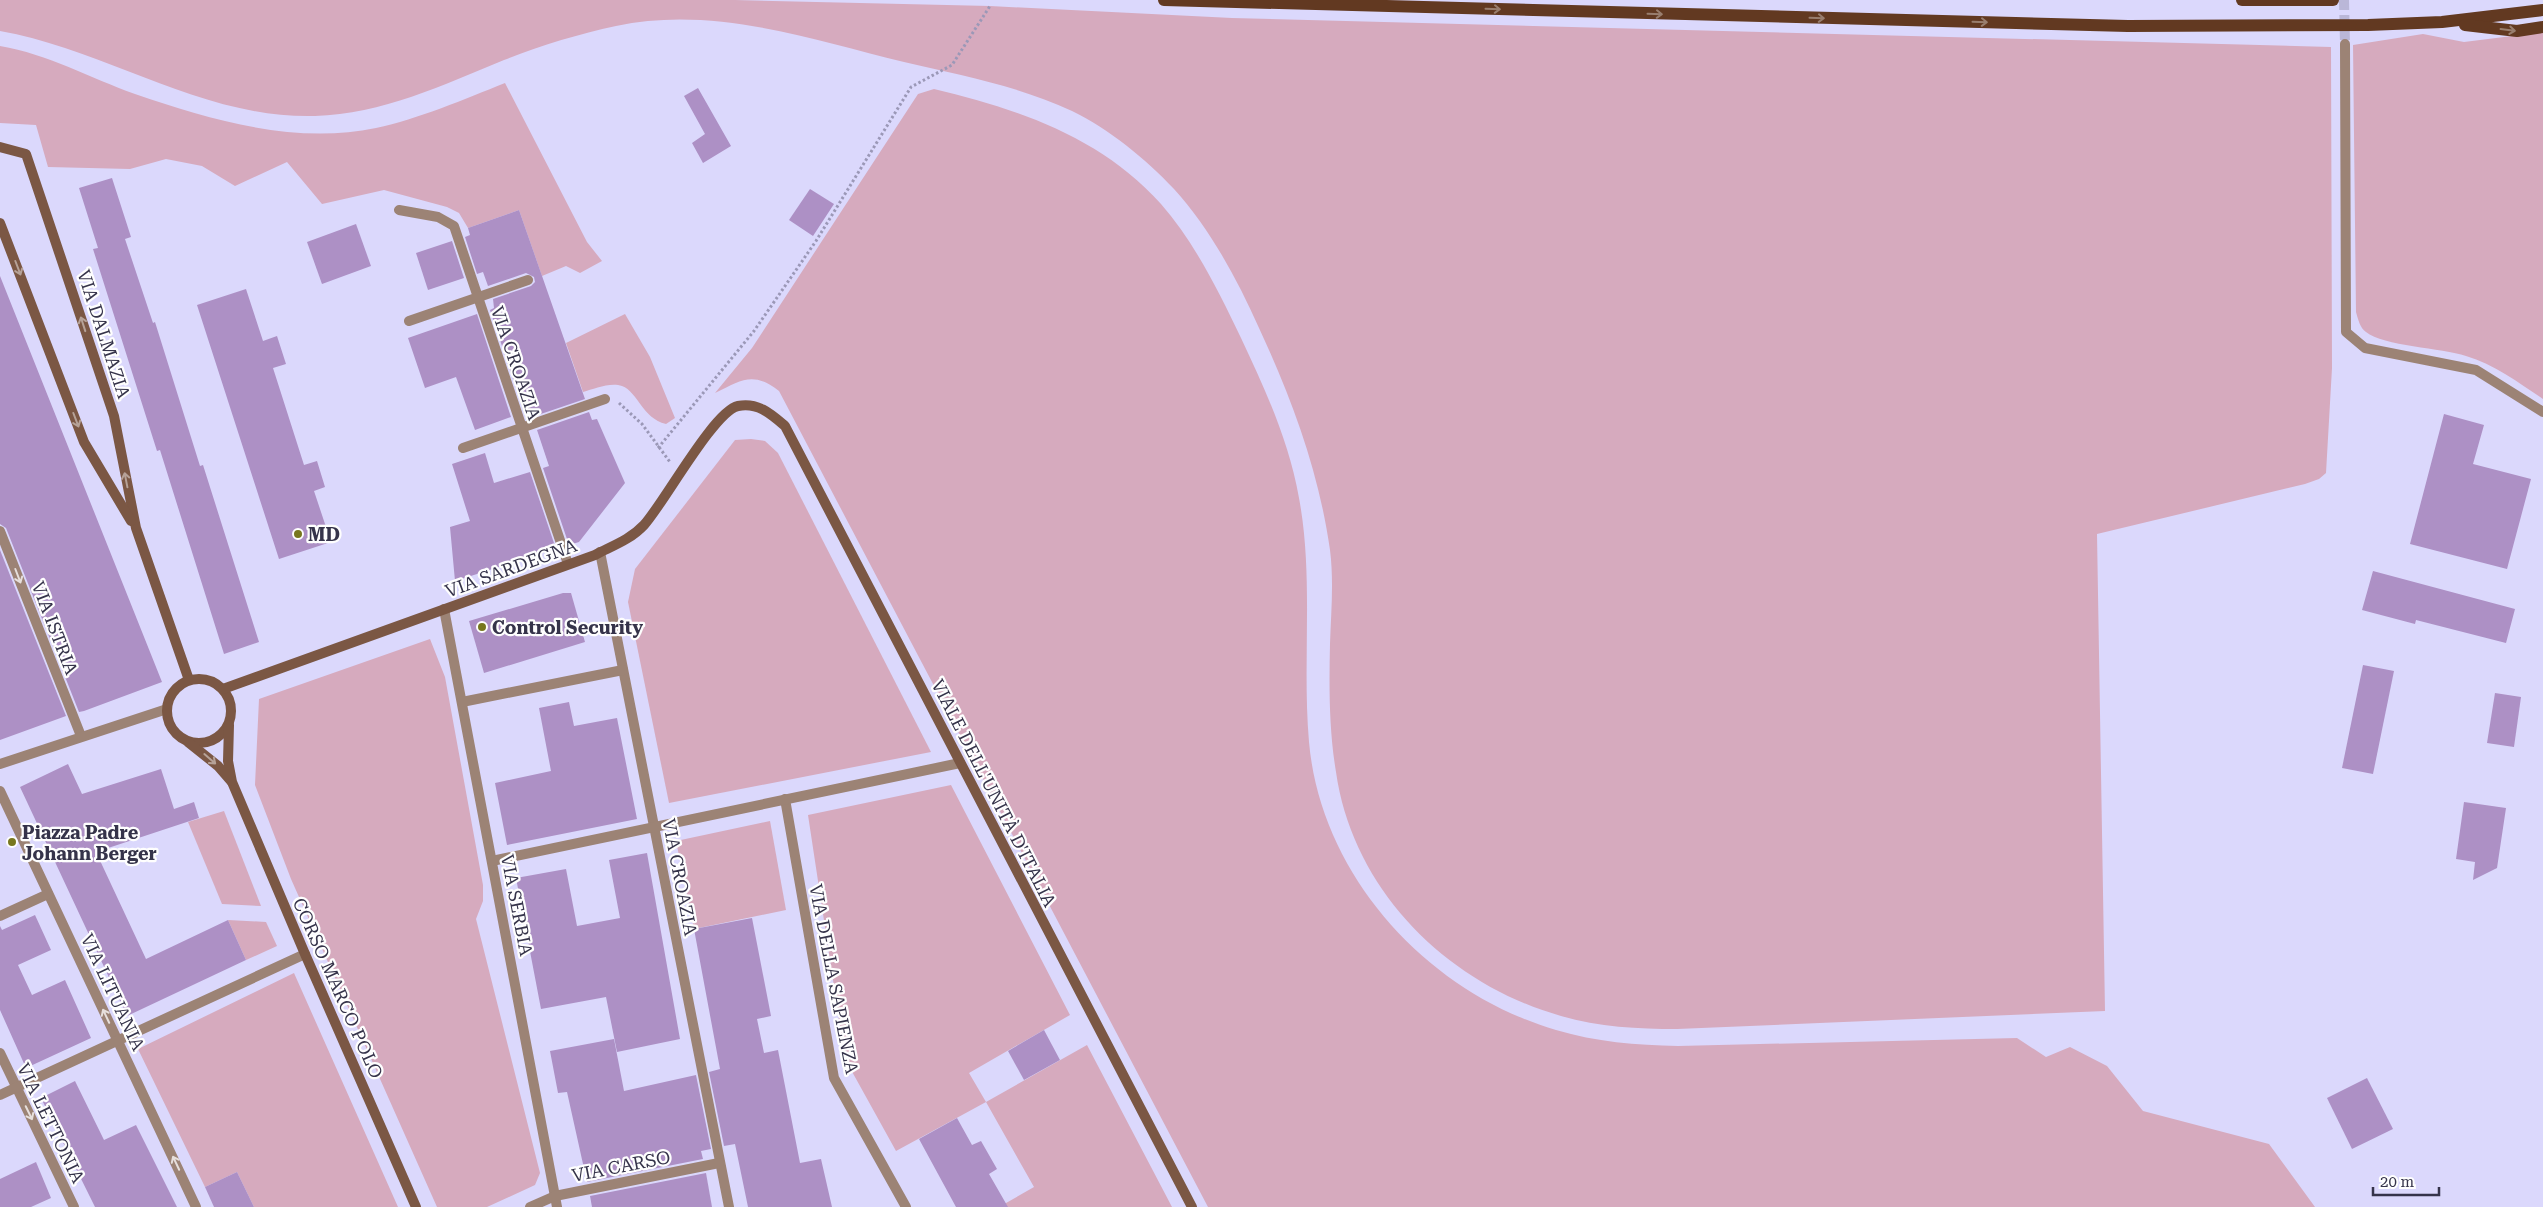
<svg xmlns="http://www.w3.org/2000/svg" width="2543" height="1207" viewBox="0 0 2543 1207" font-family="'Roboto Serif',serif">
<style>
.green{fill:#d6aabe}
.building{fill:#ad90c5}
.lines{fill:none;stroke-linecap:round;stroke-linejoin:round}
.street-tunnel{stroke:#bab7d8;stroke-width:10;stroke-dasharray:10 5;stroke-linecap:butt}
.path{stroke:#9b98b7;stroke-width:3;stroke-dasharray:2.5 2.5;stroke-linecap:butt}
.street{stroke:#9c8375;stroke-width:10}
.secondary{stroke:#7b5744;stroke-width:10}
.primary{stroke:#623921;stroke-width:12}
.oneway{stroke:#997e6e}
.oneway2{stroke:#b6a298}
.oneway3{stroke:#e6dfdc}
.poi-dot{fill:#77771e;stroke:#fefefe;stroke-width:2}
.labels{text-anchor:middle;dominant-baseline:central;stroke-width:4.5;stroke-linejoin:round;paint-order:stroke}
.street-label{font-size:18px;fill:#35334a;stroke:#fefefe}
.poi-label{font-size:18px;font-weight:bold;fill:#35334a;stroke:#fefefe;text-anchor:start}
</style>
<rect width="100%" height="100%" fill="#dbd8fc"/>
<g class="green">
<path d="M 0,0 L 735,0 L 990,6 L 1232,18 L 2331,47 L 2332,368 L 2326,473 L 2319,479 L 2305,484 L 2097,534 L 2105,1011 L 1677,1029 C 1638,1029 1599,1027 1561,1016 C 1448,984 1353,891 1336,772 C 1329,730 1329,687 1330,644 C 1331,613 1334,581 1330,550 C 1319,472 1292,399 1259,328 C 1237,279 1211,230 1174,189 C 1146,159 1109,129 1072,111 C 1019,86 960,75 904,62 C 811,39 712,5 616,26 C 578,34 540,46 504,60 C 443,85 382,114 315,116 C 202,119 108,50 0,31 Z"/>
<path d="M 2543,32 L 2543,399 C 2519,383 2494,364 2466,356 C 2442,348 2383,346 2366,332 C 2360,328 2358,319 2356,312 L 2353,45 L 2423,34 L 2464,42 Z"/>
<path d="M 0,46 C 48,54 90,78 135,94 C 211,120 295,145 376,128 C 418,119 465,99 505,83 L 587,242 L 602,261 L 580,273 L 566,266 L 542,276 L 519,210 L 468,228 L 459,213 L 447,207 L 384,190 L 322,204 L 287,162 L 235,186 L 202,166 L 166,159 L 130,169 L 48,167 L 36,125 L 0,123 Z"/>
<path d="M 934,89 C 1018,109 1101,137 1161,204 C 1195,243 1219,292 1241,338 C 1265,389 1289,441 1299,498 C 1314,578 1302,661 1309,742 C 1321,877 1429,993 1556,1030 C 1596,1042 1636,1045 1678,1046 L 2017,1038 L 2046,1057 L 2070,1047 L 2107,1066 L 2143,1111 L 2269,1144 L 2315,1207 L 1208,1207 L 779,391 C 753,371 742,380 715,393 L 752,348 L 918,94 Z"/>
<path d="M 625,314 L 650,357 L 675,418 L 666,424 C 642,418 638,392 622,386 C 610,382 594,389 583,392 L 566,343 Z"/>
<polygon points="751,439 765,441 778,453 931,752 669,803 628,602 635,569 735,440"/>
<polygon points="430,639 445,677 483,885 483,901 476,919 540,1173 535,1185 487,1207 437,1207 291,879 255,785 259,699"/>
<polygon points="951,785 1070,1015 969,1073 986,1102 1087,1045 1172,1207 999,1207 1034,1187 986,1102 896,1151 845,1059 808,815"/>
<polygon points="224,811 261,906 222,904 188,822"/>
<polygon points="770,821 786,910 694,929 676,841"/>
<polygon points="228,920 266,922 277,946 246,960"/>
<polygon points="294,973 398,1207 254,1207 237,1172 205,1187 138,1049"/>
</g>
<g class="building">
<polygon points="698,88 731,146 703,163 692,143 705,134 684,96"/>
<polygon points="112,178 131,237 125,239 153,323 155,322 200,466 203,465 259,642 224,654 160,450 157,451 93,249 98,248 79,188"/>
<polygon points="810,189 834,204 813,236 789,220"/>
<polygon points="519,210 585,399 532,417 530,411 524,412 490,310 494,308 493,299 531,286 535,282 534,277 526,273 488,286 483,272 477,274 465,237 470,235 468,228"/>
<polygon points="356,224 371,266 322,284 307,242"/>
<polygon points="452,241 464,278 428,290 416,253"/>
<polygon points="0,276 162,682 84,711 79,712 6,528 0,524"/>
<polygon points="246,289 263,341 277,336 286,364 273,368 304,465 317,461 325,487 314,491 331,542 279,559 197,305"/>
<polygon points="477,314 511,417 475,430 456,377 425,388 408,338"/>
<polygon points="589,412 592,420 597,419 625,483 579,542 569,545 543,468 549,466 537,430"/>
<polygon points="2444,414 2484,425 2473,464 2531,479 2507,569 2410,544"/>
<polygon points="485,453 494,483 530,472 556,549 455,581 450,527 470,521 452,464"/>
<polygon points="0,550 66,716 0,740"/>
<polygon points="2373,571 2515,609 2506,643 2416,620 2415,624 2362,610"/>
<polygon points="563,593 571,593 585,642 484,673 469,621"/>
<polygon points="2363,665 2394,671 2373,774 2342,768"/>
<polygon points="2495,693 2521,697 2514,747 2487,743"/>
<polygon points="569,702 574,726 617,718 637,819 507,845 495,783 551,771 539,708"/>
<polygon points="68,764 82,794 161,769 174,809 194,802 199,818 96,852 146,959 228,920 246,960 127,1016 20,787"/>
<polygon points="2464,802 2506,808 2497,868 2473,880 2475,862 2456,859"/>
<polygon points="647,853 680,1039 617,1052 606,997 541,1009 516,878 566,869 577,926 620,918 609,860"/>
<polygon points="35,915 51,950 18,965 32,995 65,980 91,1038 26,1068 0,1010 0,926 2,930"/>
<polygon points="752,918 771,1016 757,1019 764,1053 778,1050 800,1163 821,1159 832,1207 748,1207 735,1144 724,1146 709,1072 720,1069 694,929"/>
<polygon points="1044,1030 1060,1060 1024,1080 1008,1051"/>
<polygon points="614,1039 624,1091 696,1075 711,1149 701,1151 703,1159 587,1182 567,1092 558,1093 550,1051"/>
<polygon points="2367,1078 2393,1129 2352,1149 2327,1098"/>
<polygon points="75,1081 104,1140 136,1125 177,1207 95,1207 41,1098"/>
<polygon points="957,1118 972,1145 981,1141 997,1169 989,1174 1008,1207 956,1207 919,1139"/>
<polygon points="36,1162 51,1198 31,1207 0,1207 0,1179"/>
<polygon points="237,1172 254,1207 214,1207 205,1187"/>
<polygon points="706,1173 712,1207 592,1207 590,1196"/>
</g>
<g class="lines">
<polyline class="street-tunnel" points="2344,0 2345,44"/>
<g class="path">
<polyline points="619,403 642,424 670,462"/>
<polyline points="658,448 754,331 816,241 911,87 952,65 990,6"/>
</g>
<g class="street">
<polyline points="2345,44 2346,332 2365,348 2476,370 2543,412"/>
<polyline points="399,210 438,217 454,226 568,564"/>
<polyline points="409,321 528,280"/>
<polyline points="463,448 605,399"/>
<polyline points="0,531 81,736"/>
<polyline points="600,552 729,1207"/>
<polyline points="444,609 557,1207"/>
<polyline points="462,702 623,670"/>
<polyline points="0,764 167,709"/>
<polyline points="0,791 196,1207"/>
<polyline points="785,799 834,1078 906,1207"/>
<polyline points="492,861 960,763"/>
<polyline points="0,916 48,894"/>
<polyline points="0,1053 74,1207"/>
<polyline points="0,1095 305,954"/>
<polyline points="530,1207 555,1196 719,1163"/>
</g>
<g class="secondary">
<polyline points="0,147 26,154 114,416 136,528 189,680"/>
<polyline points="0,223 84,442 131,521"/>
<circle cx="199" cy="711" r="32"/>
<path d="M 223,689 L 595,555 C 612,546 630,540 644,525 C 664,503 714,411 738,406 C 758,402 771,414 785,426 L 1192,1207"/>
<polyline points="229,725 228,761 232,782 305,954 416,1207"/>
<polyline points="188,742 218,766 231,781"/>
</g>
<g class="primary">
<polyline points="1164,0 2128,26 2368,25 2442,22 2543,10"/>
<polyline points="2242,0 2333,0"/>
<polyline points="2465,25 2517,31 2543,27"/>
</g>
</g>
<defs><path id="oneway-shaft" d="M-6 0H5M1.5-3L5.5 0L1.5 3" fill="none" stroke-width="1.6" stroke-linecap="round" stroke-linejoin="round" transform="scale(1.25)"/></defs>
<g class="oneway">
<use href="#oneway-shaft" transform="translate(1493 9) rotate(2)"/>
<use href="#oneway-shaft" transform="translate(1655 14) rotate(2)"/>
<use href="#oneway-shaft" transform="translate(1817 18) rotate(2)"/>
<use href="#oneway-shaft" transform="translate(1980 22) rotate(2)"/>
<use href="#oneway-shaft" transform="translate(2508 30) rotate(7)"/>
</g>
<g class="oneway2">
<use href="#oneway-shaft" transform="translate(18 268) rotate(69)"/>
<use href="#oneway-shaft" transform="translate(83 324) rotate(-108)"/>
<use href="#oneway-shaft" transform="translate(76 420) rotate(69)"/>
<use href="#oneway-shaft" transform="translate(126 480) rotate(-101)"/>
<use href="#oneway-shaft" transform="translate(210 759) rotate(41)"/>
</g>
<g class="oneway3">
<use href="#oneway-shaft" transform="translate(18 576) rotate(69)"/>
<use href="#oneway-shaft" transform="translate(106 1016) rotate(-115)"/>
<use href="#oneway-shaft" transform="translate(29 1113) rotate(64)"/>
<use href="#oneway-shaft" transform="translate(176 1163) rotate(-115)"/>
</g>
<g class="poi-dot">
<circle cx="298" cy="534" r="5"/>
<circle cx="482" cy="627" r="5"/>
<circle cx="12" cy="842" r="5"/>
</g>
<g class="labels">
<g class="street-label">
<text transform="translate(104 334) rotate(72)">VIA DALMAZIA</text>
<text transform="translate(516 363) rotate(71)">VIA CROAZIA</text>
<text transform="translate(511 568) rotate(-20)">VIA SARDEGNA</text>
<text transform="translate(55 628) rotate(69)">VIA ISTRIA</text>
<text transform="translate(994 793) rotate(63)">VIALE DELL'UNITÀ D'ITALIA</text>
<text transform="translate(680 877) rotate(79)">VIA CROAZIA</text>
<text transform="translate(517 905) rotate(79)">VIA SERBIA</text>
<text transform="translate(834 979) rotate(79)">VIA DELLA SAPIENZA</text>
<text transform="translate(338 988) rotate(66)">CORSO MARCO POLO</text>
<text transform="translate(113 992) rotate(65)">VIA LITUANIA</text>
<text transform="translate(51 1123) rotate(64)">VIA LETTONIA</text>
<text transform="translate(621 1166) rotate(-11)">VIA CARSO</text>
</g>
<g class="poi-label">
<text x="308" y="534">MD</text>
<text x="492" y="627">Control Security</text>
<text x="22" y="832">Piazza Padre<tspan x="22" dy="21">Johann Berger</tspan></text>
</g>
</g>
<path d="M2373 1187v8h66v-8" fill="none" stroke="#35334a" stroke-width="2.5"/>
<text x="2380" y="1187" font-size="15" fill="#35334a" stroke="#fefefe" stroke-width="4" paint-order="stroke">20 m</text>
</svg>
